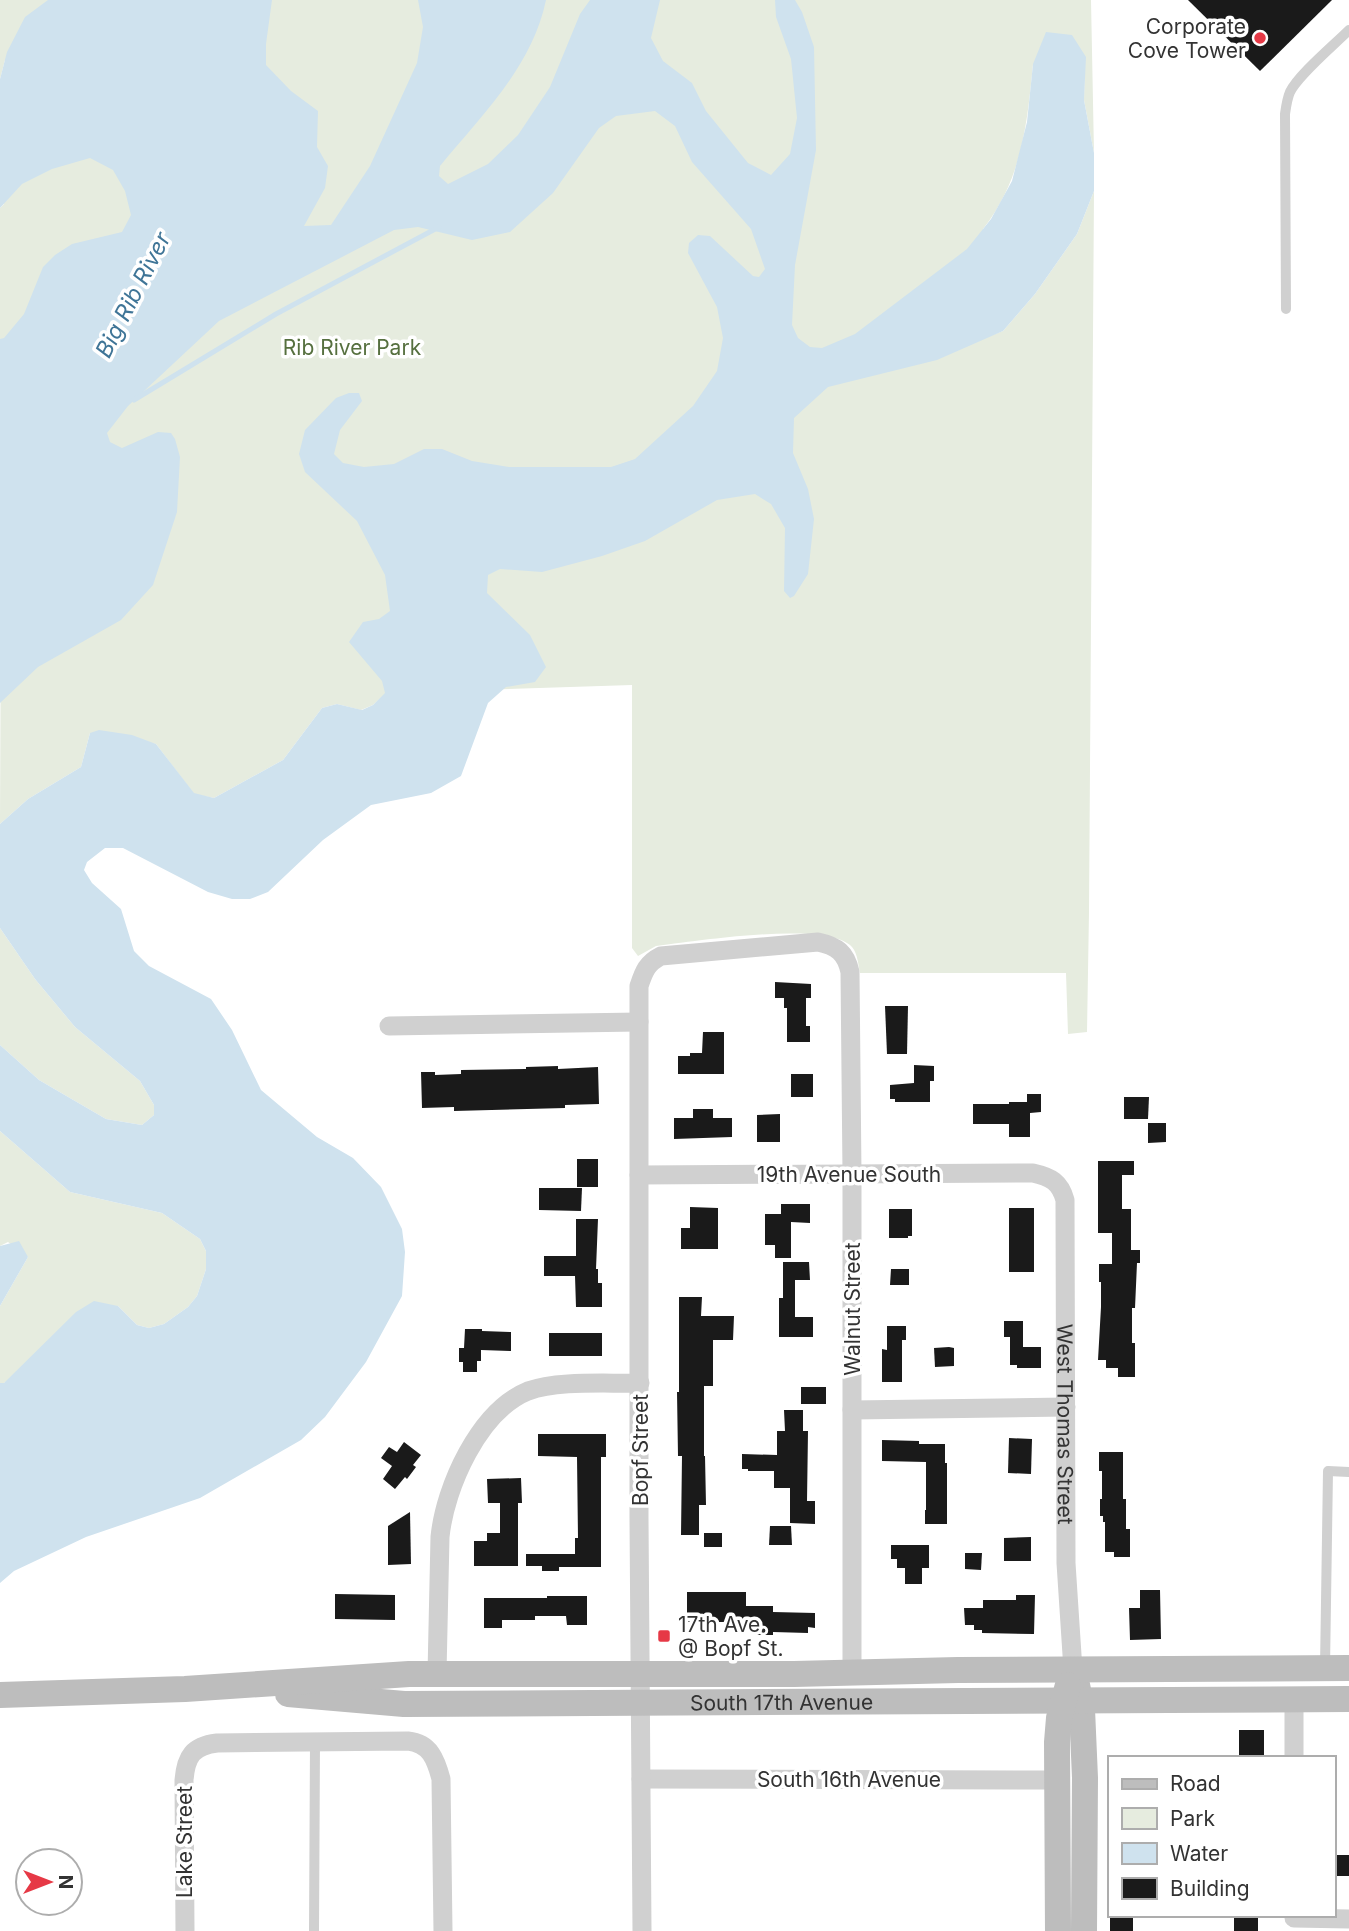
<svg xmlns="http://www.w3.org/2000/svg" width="1349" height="1931" viewBox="0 0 1349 1931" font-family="Inter,sans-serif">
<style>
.green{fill:#e6ecdf}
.water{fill:#cfe2ee}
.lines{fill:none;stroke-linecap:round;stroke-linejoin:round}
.stream{stroke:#cfe2ee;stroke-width:5}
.building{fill:#1a1a1a}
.service{stroke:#d0d0d0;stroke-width:10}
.minor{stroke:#d0d0d0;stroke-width:19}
.secondary{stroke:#bdbdbd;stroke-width:26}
.poi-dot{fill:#e63946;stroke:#fff;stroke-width:2.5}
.labels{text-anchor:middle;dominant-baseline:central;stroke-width:7;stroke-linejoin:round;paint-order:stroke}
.poi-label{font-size:21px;fill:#333;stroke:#fff;text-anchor:end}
.park-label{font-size:21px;fill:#56703f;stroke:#fff}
.street-label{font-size:21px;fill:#333;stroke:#fff}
.water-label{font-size:23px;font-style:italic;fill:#3f7597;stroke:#fff}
</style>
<rect width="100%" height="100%" fill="#fff"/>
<g class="green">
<path d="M 0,0 L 1091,0 L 1094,153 L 1084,100 L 1085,57 L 1033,64 C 1027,125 1022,179 983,229 L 982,339 L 1003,331 L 1035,294 L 1077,234 L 1094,191 L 1089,912 L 1087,1032 L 1068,1034 L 1066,973 L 860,973 C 858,965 858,954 852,947 C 828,921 707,940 671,944 L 656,946 L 638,956 L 632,948 L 632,685 L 386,693 L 373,705 L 361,710 L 337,704 L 322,708 L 283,760 L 214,798 L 194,794 L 156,744 L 90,733 L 81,767 L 28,799 L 0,824 L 2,339 L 0,339 L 0,208 L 4,204 L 5,60 L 0,79 Z"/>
<polygon points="0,928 35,979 75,1027 140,1081 154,1105 154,1115 142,1125 106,1119 39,1080 0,1045"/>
<polygon points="0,1131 70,1192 162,1213 200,1239 206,1251 206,1269 197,1296 188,1307 164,1324 149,1328 137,1325 118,1306 4,1383 0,1383 0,1306 28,1257 8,1242 0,1246"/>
</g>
<g class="water">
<path d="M 48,0 L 272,0 L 266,44 L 266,65 L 291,91 L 318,111 L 317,147 L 328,166 L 325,188 L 304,226 L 331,225 L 370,166 L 417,63 L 423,27 L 418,0 L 546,0 C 532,67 482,115 440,166 L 439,176 L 448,184 L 488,164 L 518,135 L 550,87 L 580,14 L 590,0 L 660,0 L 651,38 L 663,61 L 692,83 L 706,111 L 748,163 L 771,175 L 790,154 L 797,118 L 791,59 L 776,17 L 775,0 L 795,0 L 802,12 L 814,47 L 816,150 L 795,265 L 792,325 L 798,338 L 810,347 L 822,348 L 855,334 L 967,249 L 991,219 L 1012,181 L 1027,122 L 1033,64 L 1046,32 L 1072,35 L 1086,57 L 1084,100 L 1094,153 L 1094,191 L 1077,234 L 1035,294 L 1003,331 L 937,360 L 828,387 L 794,418 L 793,453 L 808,489 L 814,519 L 808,574 L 794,596 L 790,598 L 784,591 L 785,528 L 771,504 L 755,494 L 717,500 L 645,541 L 602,556 L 542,572 L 500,569 L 488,575 L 487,593 L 530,635 L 546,667 L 535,682 L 506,687 L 488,703 L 461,776 L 431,793 L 371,805 L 323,840 L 268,892 L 250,899 L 232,899 L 208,892 L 123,848 L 105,848 L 87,862 L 84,870 L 92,883 L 121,909 L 134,951 L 149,966 L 211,999 L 232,1030 L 261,1090 L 317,1137 L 353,1158 L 381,1187 L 402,1229 L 405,1252 L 402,1296 L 366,1362 L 325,1417 L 301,1440 L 200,1498 L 86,1537 L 14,1571 L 0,1583 L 0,1383 L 4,1383 L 76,1312 L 94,1301 L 118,1306 L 137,1325 L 149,1328 L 164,1324 L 188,1307 L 197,1296 L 206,1269 L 206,1251 L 200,1239 L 162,1213 L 70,1192 L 0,1131 L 0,1045 L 39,1080 L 106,1119 L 142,1125 L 154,1115 L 154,1105 L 140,1081 L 75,1027 L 35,979 L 0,928 L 0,824 L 28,799 L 81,767 L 90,733 L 99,730 L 132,735 L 156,744 L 194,793 L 214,798 L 283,760 L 322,708 L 337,704 L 362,710 L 373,705 L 385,693 L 382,681 L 349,642 L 363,622 L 379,619 L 390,611 L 385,575 L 357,521 L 305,472 L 299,454 L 305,430 L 336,398 L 349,393 L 359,393 L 362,401 L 340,430 L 334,454 L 343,463 L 364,467 L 394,464 L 424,449 L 442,449 L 472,461 L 509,467 L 611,467 L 635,459 L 693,406 L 717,371 L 723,338 L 717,307 L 688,253 L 689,243 L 698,235 L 710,236 L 753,276 L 759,277 L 765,269 L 751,229 L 692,162 L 675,126 L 655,111 L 616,116 L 599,128 L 553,193 L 510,232 L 472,240 L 418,227 L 394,230 L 219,321 L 128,406 L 107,433 L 110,442 L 122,448 L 158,432 L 171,433 L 175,439 L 180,457 L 177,512 L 153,585 L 121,620 L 38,667 L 0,703 L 0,339 L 4,338 L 24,314 L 43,267 L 55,255 L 72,244 L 122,232 L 131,215 L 125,191 L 113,170 L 90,158 L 52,169 L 22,184 L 0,208 L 0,79 L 7,52 L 25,17 Z"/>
<polygon points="19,1241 28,1257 0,1306 0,1246"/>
</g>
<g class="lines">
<polyline class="stream" points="134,400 276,314 439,227"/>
</g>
<g class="building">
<polygon points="1188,0 1332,0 1260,71"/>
<polygon points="775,982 811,984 811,998 806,998 806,1026 810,1026 810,1042 787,1042 787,1008 784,1008 784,998 775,998"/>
<polygon points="885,1006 908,1006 907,1054 887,1054"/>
<polygon points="703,1032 724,1032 724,1074 678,1074 678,1056 690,1056 690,1053 702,1053"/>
<polygon points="914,1065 934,1066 934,1081 930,1081 930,1102 895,1102 895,1099 890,1099 890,1085 914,1083"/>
<polygon points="558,1066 558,1069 598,1067 599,1104 565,1105 565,1108 454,1111 454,1107 422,1108 421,1072 435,1072 435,1075 461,1074 461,1070 526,1069 526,1067"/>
<rect x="791" y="1074" width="22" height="23"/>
<polygon points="1027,1094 1041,1094 1041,1112 1030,1113 1030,1137 1009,1137 1009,1124 973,1124 973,1104 1009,1104 1009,1102 1027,1102"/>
<polygon points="1124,1097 1149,1097 1148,1119 1124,1119"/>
<polygon points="693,1109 713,1109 713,1118 732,1118 732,1137 674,1139 674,1118 693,1118"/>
<polygon points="780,1114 780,1142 757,1142 757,1115"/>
<polygon points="1148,1123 1166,1123 1166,1142 1148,1143"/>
<rect x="577" y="1159" width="21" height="28"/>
<polygon points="1098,1161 1134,1161 1134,1175 1122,1175 1122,1209 1131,1209 1131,1250 1140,1250 1140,1263 1137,1263 1135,1308 1132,1308 1132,1343 1135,1343 1135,1377 1118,1377 1118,1368 1106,1368 1106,1360 1098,1360 1101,1307 1101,1282 1099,1282 1099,1264 1112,1264 1112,1233 1098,1233"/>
<polygon points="539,1188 582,1188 581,1211 539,1210"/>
<polygon points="781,1204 810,1204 810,1223 791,1222 791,1258 775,1258 775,1245 765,1245 765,1214 781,1214"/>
<polygon points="690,1207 718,1208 718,1249 681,1249 681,1228 690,1228"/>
<rect x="1009" y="1208" width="25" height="64"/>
<polygon points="889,1209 912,1209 912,1236 908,1236 908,1238 889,1238"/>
<polygon points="576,1219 598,1219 596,1269 598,1269 598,1283 602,1283 602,1307 576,1307 575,1276 544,1276 544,1256 576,1256"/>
<polygon points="783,1262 809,1262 810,1280 795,1280 795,1317 813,1317 813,1337 779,1337 779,1298 783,1298"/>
<polygon points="891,1269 909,1269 909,1285 890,1285"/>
<polygon points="679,1297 702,1297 701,1316 734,1316 733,1340 713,1340 713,1386 704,1386 704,1456 705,1456 706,1505 699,1505 699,1535 681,1535 682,1456 678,1456 677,1392 679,1392"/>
<polygon points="1004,1321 1023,1321 1023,1347 1041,1347 1041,1368 1017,1368 1017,1365 1010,1365 1010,1337 1004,1337"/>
<polygon points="887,1326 906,1326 906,1340 902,1340 902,1382 882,1382 882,1349 887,1350"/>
<polygon points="465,1329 482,1329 482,1331 511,1332 511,1351 481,1350 481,1361 477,1361 477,1372 463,1372 463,1362 459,1362 459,1348 464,1348"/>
<rect x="549" y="1333" width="53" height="23"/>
<polygon points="949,1347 954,1348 954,1366 935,1367 934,1348"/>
<rect x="801" y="1387" width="25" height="17"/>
<polygon points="784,1410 803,1410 803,1431 808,1431 807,1501 815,1501 815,1524 790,1523 790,1488 774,1488 774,1471 748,1471 748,1469 742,1469 742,1454 777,1455 777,1431 785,1431"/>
<polygon points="538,1434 606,1434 606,1457 601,1457 601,1567 559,1567 559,1571 542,1571 542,1566 526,1566 526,1554 575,1554 575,1538 578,1538 577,1457 538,1456"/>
<polygon points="1009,1438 1032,1439 1031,1474 1008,1473"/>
<polygon points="882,1440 919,1441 919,1444 945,1444 945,1463 947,1463 947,1524 925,1524 925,1510 926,1510 926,1462 882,1461"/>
<polygon points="404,1442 421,1455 413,1465 416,1467 407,1479 405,1477 395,1489 383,1479 392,1466 381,1458 389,1447 397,1452"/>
<polygon points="1099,1452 1123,1452 1123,1499 1126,1499 1126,1529 1130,1529 1130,1557 1114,1557 1114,1552 1105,1552 1105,1522 1103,1522 1103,1516 1100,1516 1100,1499 1102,1499 1102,1471 1099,1471"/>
<polygon points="521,1478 522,1503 518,1503 518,1566 474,1566 474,1541 487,1541 487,1533 500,1533 500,1503 488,1503 487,1479"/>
<polygon points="410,1512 411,1564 388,1565 388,1526"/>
<polygon points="770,1526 791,1526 792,1545 769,1545"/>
<rect x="704" y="1533" width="18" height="14"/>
<polygon points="1031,1537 1031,1561 1004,1561 1004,1538"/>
<polygon points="891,1545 929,1545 929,1568 922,1568 922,1584 905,1584 905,1568 897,1568 897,1559 891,1559"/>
<polygon points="965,1553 982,1553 981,1570 965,1569"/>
<polygon points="1140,1590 1160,1590 1161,1639 1130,1640 1129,1608 1140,1608"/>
<polygon points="687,1592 746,1592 746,1606 773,1606 773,1612 815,1613 815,1628 808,1627 808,1633 773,1632 773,1635 752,1635 752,1630 726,1630 726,1622 687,1622"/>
<polygon points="335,1594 395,1595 395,1620 335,1619"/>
<polygon points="1016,1595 1035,1595 1034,1634 982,1633 982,1630 974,1630 974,1625 965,1625 964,1608 983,1608 983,1600 1016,1600"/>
<polygon points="547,1596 587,1596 587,1625 567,1625 566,1616 535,1616 535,1620 502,1620 502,1628 484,1628 484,1598 547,1598"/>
<rect x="1239" y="1730" width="25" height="28"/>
<rect x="1333" y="1855" width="16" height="21"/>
<rect x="1110" y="1915" width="23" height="16"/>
<rect x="1234" y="1915" width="24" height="16"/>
</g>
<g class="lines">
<g class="service">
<path d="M 1286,309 L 1285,114 C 1286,107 1287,99 1290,92 C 1298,75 1334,45 1349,30"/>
<polyline points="1325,1668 1328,1471 1349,1472"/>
<polyline points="314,1931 315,1742"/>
</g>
<g class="minor">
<polyline points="389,1026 639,1022"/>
<path id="s1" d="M 639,1175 L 1033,1173 C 1051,1177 1060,1182 1065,1200 L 1066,1563 L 1073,1670"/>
<polyline points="852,1410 1066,1407"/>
<path d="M 437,1673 L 440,1537 C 445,1487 479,1411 528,1391 C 558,1380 607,1384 640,1383"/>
<polyline points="1294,1758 1294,1700"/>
<polyline points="641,1779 1057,1780"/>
<polyline points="1294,1918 1349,1919"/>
<path d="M 185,1931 L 184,1780 C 186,1756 193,1746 217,1743 L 408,1741 C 430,1743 436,1760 441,1779 L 443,1931"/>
<path d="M 642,1931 L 639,1518 L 639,986 C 644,971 647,963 661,956 L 818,942 C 837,946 846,953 850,972 L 852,1173 L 852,1672"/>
</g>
<g class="secondary">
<polyline points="1077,1685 1082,1709 1085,1778 1084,1931"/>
<path id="s2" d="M 288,1694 L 404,1704 L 1349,1699"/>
<polyline points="0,1695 185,1689 409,1674 794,1674 958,1670 1349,1668"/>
<polyline points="1058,1931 1057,1742 1059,1718 1068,1685"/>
</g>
</g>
<g class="poi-dot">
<circle cx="1260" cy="38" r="7"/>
<rect x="657" y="1629" width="14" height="14" rx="3.5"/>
</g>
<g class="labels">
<g class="poi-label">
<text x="1246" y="26">Corporate<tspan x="1246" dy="24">Cove Tower</tspan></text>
<text x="678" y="1624" text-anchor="start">17th Ave.<tspan x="678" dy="24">@ Bopf St.</tspan></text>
</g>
<g class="park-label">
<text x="352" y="347">Rib River Park</text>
</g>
<g class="street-label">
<text x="849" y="1174">19th Avenue South</text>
<text transform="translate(852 1309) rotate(-90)">Walnut Street</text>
<text stroke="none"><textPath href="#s1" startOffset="663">West Thomas Street</textPath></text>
<text transform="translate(640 1450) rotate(-90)">Bopf Street</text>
<text stroke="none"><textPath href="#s2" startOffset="494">South 17th Avenue</textPath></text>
<text x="849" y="1779">South 16th Avenue</text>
<text transform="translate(184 1842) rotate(-90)">Lake Street</text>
</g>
<g class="water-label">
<text transform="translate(133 295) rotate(-63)">Big Rib River</text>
</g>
</g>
<rect x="1108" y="1756" width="228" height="161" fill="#ffffff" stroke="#adadad" stroke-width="2"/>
<rect x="1122" y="1779" width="35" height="10" fill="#bdbdbd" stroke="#adadad" stroke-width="2"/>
<text x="1170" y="1791" font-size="21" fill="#333333">Road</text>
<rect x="1122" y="1808" width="35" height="21" fill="#e6ecdf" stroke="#adadad" stroke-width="2"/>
<text x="1170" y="1826" font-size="21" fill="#333333">Park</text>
<rect x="1122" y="1843" width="35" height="21" fill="#cfe2ee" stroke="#adadad" stroke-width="2"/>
<text x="1170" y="1861" font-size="21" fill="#333333">Water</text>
<rect x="1122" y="1878" width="35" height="21" fill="#1a1a1a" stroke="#adadad" stroke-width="2"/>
<text x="1170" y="1896" font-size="21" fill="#333333">Building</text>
<g transform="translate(49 1882) rotate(90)"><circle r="33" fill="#ffffff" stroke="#adadad" stroke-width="2"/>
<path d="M0-5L12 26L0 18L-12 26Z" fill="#e63946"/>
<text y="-10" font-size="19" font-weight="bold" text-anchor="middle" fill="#333333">N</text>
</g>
</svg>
